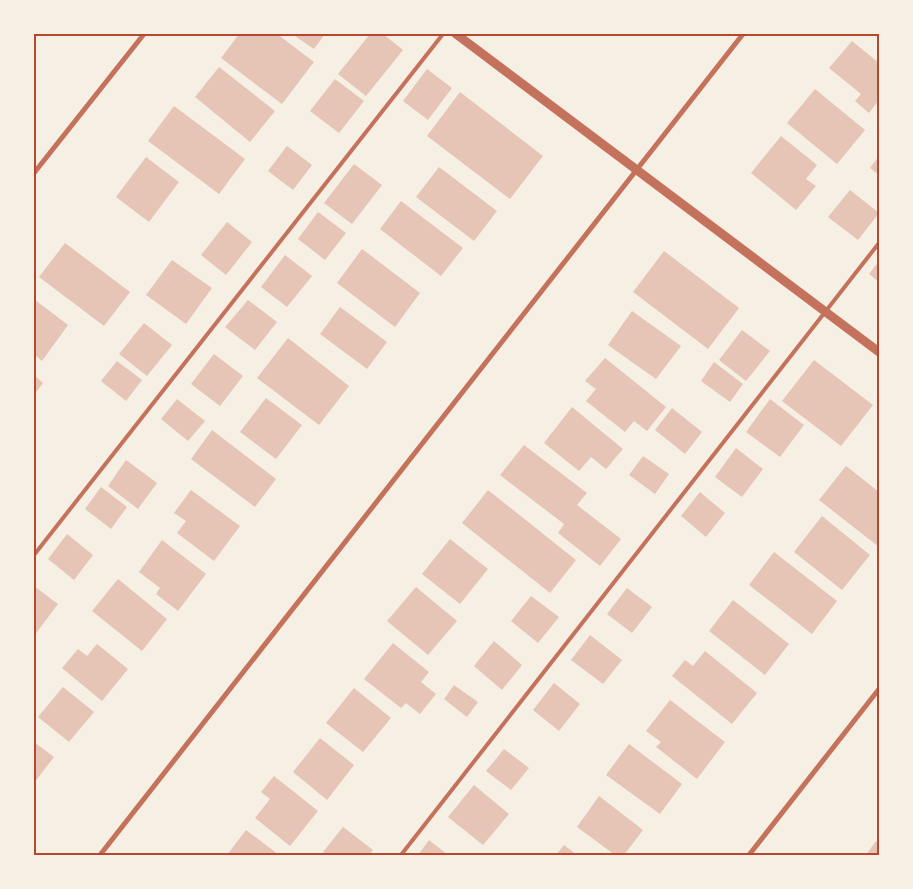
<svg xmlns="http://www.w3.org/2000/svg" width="913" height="889" viewBox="0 0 913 889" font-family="'Nunito Sans',sans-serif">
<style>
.building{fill:#e6c5b7}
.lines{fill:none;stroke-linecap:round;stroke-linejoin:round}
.service{stroke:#c5725c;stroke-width:4}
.minor{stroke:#c5725c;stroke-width:5}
.tertiary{stroke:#c5725c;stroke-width:9}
.neatline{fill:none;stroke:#b5482f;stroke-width:2}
</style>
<rect width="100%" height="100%" fill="#f6efe4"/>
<g class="building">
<polygon points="239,34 277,34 314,62 282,104 221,58"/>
<polygon points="292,34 325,34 314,49"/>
<polygon points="370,34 383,34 403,50 366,96 338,74"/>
<polygon points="852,41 879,63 879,100 869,113 855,101 861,94 829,68"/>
<polygon points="219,67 275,111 250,142 195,97"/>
<polygon points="427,69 452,88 428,120 403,101"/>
<polygon points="335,79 364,101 339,133 310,111"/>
<polygon points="815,89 865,130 837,164 787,123"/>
<polygon points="460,92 543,156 510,199 427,136"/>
<polygon points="174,106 245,159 219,194 148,141"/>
<polygon points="781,136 817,165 806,179 816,186 796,210 751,173"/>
<polygon points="287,146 312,165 293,190 268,171"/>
<polygon points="879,156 879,175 870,168"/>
<polygon points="146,157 179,182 149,222 116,197"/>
<polygon points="354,164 382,185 352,224 324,203"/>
<polygon points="439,167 497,211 474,241 416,197"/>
<polygon points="850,190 879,213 858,240 828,217"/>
<polygon points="401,201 463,248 441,276 380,229"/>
<polygon points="318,212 346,233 325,260 298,239"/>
<polygon points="227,222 252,242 226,275 201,255"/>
<polygon points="65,243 130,292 104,326 39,277"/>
<polygon points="362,249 420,293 395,327 337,283"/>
<polygon points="664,251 739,308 708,349 633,292"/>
<polygon points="285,255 312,276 287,307 261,287"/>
<polygon points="172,260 212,288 186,324 146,295"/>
<polygon points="879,261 879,282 869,274"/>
<polygon points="35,300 68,325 42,361 34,354"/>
<polygon points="248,300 277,322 255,350 225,327"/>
<polygon points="340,307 387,342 367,369 320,334"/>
<polygon points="632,311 681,346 656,379 608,345"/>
<polygon points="144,323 172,345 147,376 119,354"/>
<polygon points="742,330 770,351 746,381 719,360"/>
<polygon points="288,338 349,386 319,425 257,378"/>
<polygon points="214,354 243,376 220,406 191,384"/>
<polygon points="605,358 666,407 647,431 634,421 625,432 586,401 596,389 585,381"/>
<polygon points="814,360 873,405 841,446 782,401"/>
<polygon points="117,361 142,380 126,401 101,381"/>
<polygon points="714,362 743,384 730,402 701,381"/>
<polygon points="34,375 43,383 34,395"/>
<polygon points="266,398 302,425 276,459 240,432"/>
<polygon points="177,399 205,421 188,441 161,419"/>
<polygon points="770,399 804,425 780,457 746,432"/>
<polygon points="572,407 623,449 606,469 591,457 579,471 544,443"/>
<polygon points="672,408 702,432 685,454 655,430"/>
<polygon points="212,430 276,479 255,507 191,459"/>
<polygon points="524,445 587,493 577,505 621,539 600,566 558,533 564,524 500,475"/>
<polygon points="736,448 763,469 742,497 715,477"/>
<polygon points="643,456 669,474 655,494 629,475"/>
<polygon points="126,460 157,483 138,509 108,486"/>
<polygon points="846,466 879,492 879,547 819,500"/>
<polygon points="101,487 127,507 111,529 85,509"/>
<polygon points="191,490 240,526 214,561 177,533 186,521 174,513"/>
<polygon points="488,490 576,560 550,593 462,523"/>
<polygon points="700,492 725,513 706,537 681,516"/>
<polygon points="822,516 870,555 842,590 794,552"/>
<polygon points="67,534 93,555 74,580 48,559"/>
<polygon points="450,539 488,569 460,604 422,574"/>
<polygon points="162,540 206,574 178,611 156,594 160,588 139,572"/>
<polygon points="774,552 837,601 812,634 749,585"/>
<polygon points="118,579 167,619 142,651 92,611"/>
<polygon points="34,586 58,604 34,636"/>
<polygon points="416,587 457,621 428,655 387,621"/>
<polygon points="627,588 652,607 632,633 607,614"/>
<polygon points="531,596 559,617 538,643 511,621"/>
<polygon points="733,600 789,644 765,675 709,631"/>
<polygon points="590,635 622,660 603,684 571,660"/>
<polygon points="494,641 522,665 502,690 474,666"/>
<polygon points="393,643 429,672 421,682 436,694 420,714 406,703 401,708 364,679"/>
<polygon points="97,644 128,669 102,701 62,668 78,649 87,656"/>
<polygon points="705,651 757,693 732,724 672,676 685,660 693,666"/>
<polygon points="554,683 580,704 559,731 533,710"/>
<polygon points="454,685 478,702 467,717 444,699"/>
<polygon points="63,687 94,712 69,742 38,717"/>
<polygon points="354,688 391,718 363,752 326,723"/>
<polygon points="670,700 725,742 697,779 656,747 661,742 646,731"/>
<polygon points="320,738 354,765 327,800 293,772"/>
<polygon points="34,742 54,757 34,783"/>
<polygon points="629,744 682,784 660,814 606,775"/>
<polygon points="504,749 529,768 511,790 486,771"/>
<polygon points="274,776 318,811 290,846 255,818 270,799 261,792"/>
<polygon points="474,785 509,814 483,845 448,817"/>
<polygon points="599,796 643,830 624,855 615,855 577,827"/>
<polygon points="343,827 373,850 369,855 328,855 323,852"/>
<polygon points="246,830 279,855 227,855"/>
<polygon points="429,840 448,855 418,855"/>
<polygon points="876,841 879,843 879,855 866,855"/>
<polygon points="564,845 577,855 556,855"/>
</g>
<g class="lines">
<g class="service">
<polyline points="34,555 443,34"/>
<polyline points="401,855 879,243"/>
</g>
<g class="minor">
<polyline points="34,173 144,34"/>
<polyline points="100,855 743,34"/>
<polyline points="749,855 879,689"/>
</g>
<polyline class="tertiary" points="456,34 879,352"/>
</g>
<rect width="913" height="889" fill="none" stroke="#f6efe4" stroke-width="70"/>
<rect x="35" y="35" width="843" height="819" class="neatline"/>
</svg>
